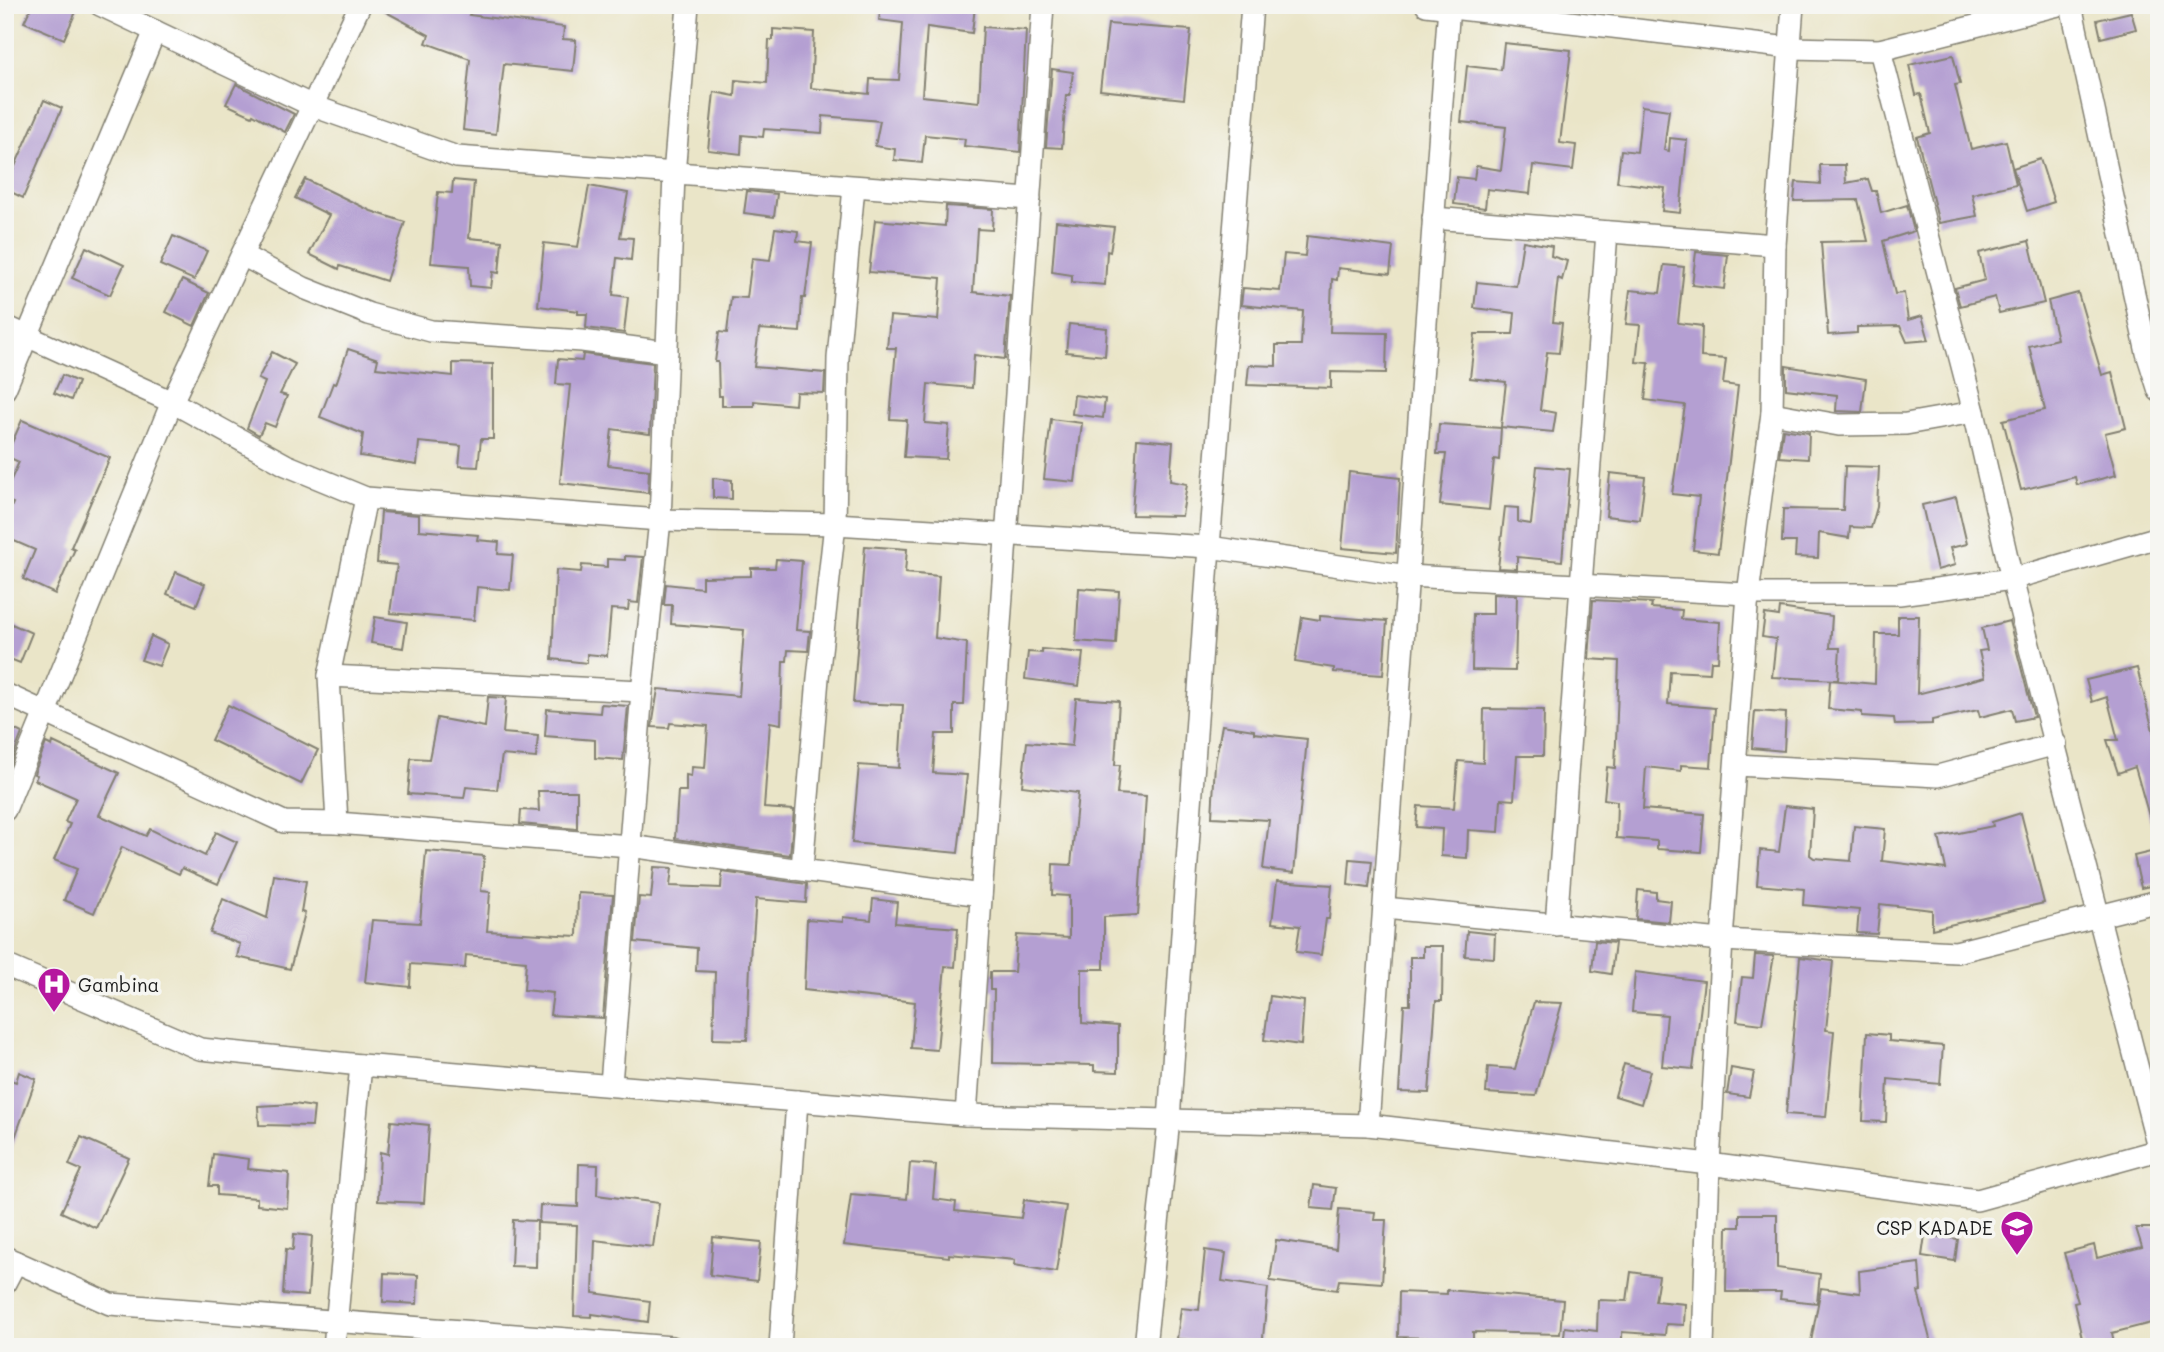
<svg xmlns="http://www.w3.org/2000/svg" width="2164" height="1352" viewBox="0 0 2164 1352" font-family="Mali,sans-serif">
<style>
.building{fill:#b49fd2}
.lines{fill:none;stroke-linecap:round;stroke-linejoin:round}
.street-casing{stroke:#838072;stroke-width:24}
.street{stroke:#fff;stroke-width:21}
.labels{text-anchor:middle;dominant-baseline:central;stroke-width:7;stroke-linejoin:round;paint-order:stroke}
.poi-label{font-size:19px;fill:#1c1c1c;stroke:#f6f6f2;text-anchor:start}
</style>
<rect width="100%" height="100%" fill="#f6f6f2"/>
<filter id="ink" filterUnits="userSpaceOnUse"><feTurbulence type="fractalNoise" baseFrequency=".0143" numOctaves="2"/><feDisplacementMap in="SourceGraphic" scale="14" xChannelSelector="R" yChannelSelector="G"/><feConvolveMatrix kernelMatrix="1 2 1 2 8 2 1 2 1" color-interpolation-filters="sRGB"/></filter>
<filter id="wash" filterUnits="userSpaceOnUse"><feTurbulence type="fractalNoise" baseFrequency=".00686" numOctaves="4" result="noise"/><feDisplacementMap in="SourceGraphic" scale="28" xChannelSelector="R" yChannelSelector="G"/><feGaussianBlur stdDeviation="1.57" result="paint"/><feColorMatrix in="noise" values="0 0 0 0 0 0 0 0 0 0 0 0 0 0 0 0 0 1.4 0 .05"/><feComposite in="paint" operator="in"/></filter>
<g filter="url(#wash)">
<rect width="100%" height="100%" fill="#eae5c8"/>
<g id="blocks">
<g class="building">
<polygon points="32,5 79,5 64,39 24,22"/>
<polygon points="373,5 474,5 469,15 564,27 563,39 576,40 573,71 504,64 496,134 463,130 470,59 426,43 429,35"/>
<polygon points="933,5 975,6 972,33 927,27 922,96 979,102 983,27 1026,30 1020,152 964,146 965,139 925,135 922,163 894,160 895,149 875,146 880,121 823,116 822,133 764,129 763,137 742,135 741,154 708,150 714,92 735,96 736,80 767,83 769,40 773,40 773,29 814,32 811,88 869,94 870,79 899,80 903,23 879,20 881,6 932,9"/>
<polygon points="2131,12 2136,29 2101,38 2097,20"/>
<polygon points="1108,24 1191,30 1184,99 1100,90"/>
<polygon points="1504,43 1571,50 1560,143 1576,145 1573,170 1533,165 1530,194 1487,189 1485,208 1454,204 1457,177 1474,179 1476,166 1501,170 1506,127 1461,122 1467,66 1501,70"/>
<polygon points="1953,55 1960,84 1955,85 1971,149 2006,141 2016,184 1972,194 1977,216 1939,223 1917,137 1930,133 1921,94 1916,95 1909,65"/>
<polygon points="1052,69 1073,72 1070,95 1066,95 1062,148 1046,147"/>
<polygon points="236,84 294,114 285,132 253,114 252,116 226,104"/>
<polygon points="44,100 62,108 23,198 5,189"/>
<polygon points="1642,106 1669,110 1664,150 1669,151 1670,138 1687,140 1680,213 1662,211 1665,188 1617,182 1621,150 1637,152"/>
<polygon points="2040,159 2054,202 2027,211 2013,168"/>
<polygon points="1820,165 1845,165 1846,183 1868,179 1872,191 1876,191 1881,213 1907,205 1914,231 1883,241 1895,294 1904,293 1908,320 1922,316 1929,340 1907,342 1900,326 1857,327 1857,333 1828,335 1821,242 1868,241 1858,200 1794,201 1796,182 1821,184"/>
<polygon points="305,179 371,211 405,222 386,281 340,266 339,269 309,254 329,215 295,198"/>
<polygon points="453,180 474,182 469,238 502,241 499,273 493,272 491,288 470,286 469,266 431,263 438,192 452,193"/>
<polygon points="589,186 628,193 620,237 633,238 631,260 617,258 613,295 628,297 624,333 586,328 587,314 578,314 578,311 538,306 544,243 578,247"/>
<polygon points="747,191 777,194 774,217 744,213"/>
<polygon points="946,206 993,209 992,230 977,229 973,292 1010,296 1005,359 974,355 972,388 928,384 925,423 949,425 946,459 904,457 907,420 890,419 896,348 887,348 890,316 938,320 941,278 869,272 875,220 945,226"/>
<polygon points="1056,221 1114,227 1110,252 1107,251 1105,285 1072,282 1072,275 1052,272"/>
<polygon points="775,228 798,231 797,241 812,243 805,298 802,298 800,332 759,329 754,367 825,373 824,393 796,392 795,405 754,401 754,406 722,406 722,396 719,396 718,362 715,362 719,332 727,333 731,297 747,298 752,258 770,260"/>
<polygon points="173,236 207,251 194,280 160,265"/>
<polygon points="1307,236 1393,247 1390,274 1338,268 1337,280 1332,279 1330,332 1387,333 1386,373 1331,372 1331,388 1247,385 1249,365 1276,366 1276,345 1301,345 1303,311 1241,305 1243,288 1280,291 1284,254 1305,256"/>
<polygon points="1523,241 1552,246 1551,256 1567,261 1562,280 1558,278 1553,322 1562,323 1559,353 1547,352 1540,410 1556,413 1553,432 1501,427 1506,382 1470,378 1475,334 1513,334 1515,313 1474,308 1477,282 1516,286"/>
<polygon points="2029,241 2044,303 1999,313 1995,297 1960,306 1955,288 1985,280 1979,253"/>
<polygon points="86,247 124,265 110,295 72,278"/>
<polygon points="1696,252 1728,255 1724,289 1692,285"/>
<polygon points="1664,265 1684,267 1678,323 1702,326 1701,357 1726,359 1723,384 1738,386 1718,553 1693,550 1699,497 1672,494 1685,405 1645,400 1649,363 1636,362 1640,325 1626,324 1630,290 1660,293"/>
<polygon points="182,280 209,293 194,326 166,312"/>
<polygon points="2078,293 2102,375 2112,372 2126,428 2105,433 2116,475 2077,485 2075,477 2021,490 2003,420 2045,410 2029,346 2057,339 2048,301"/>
<polygon points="1069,324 1107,328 1105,356 1066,352"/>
<polygon points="348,349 378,359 376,368 453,376 453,363 493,364 493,439 481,439 478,467 459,466 461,446 419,442 417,465 360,456 363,434 320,417 333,383 336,384"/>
<polygon points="272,352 295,364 280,394 287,396 275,427 265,423 259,435 247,428 265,382 258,379"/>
<polygon points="583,354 653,363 650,434 612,429 608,465 649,470 648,493 560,483 570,385 556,384 558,359 582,361"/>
<polygon points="1786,366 1866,379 1862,412 1836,411 1837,395 1786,389"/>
<polygon points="62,375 78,382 71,400 54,393"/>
<polygon points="1074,395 1105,399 1103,418 1072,414"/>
<polygon points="1051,419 1082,423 1075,482 1044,479"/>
<polygon points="22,420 110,458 71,547 75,549 55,594 23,579 35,550 5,537 5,522 13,503 5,500 5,493 19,462 6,456"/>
<polygon points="1439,424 1501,428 1499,460 1494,459 1489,510 1440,505 1446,454 1437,454"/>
<polygon points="1783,429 1809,433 1808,459 1779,457"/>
<polygon points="1137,439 1173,442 1170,481 1187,484 1182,516 1132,515"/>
<polygon points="1537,466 1570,469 1562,561 1517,557 1517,569 1498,568 1505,507 1518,508 1518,522 1531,524"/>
<polygon points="1845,466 1879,467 1877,507 1871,528 1850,527 1849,538 1819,533 1818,558 1795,557 1796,542 1782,542 1783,509 1843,510"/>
<polygon points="1349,472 1400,478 1396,553 1342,548"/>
<polygon points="1610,473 1645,477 1640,520 1606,516"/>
<polygon points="713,478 732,480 732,499 713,498"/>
<polygon points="1956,497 1967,544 1950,548 1955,565 1937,570 1922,505"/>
<polygon points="381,512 419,515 419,530 478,535 477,540 499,542 498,554 513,555 510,590 477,587 474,620 390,613 397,565 377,563"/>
<polygon points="865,546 907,549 905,573 939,576 935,638 967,643 964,705 954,705 954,734 936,734 933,773 967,775 958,853 852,843 859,765 899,768 903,705 853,703"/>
<polygon points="625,556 643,557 638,603 629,602 628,610 611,609 607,656 587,654 587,663 552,659 556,570 581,572 582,565 607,567 607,559 625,560"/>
<polygon points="776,559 802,561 796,630 810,631 808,651 788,650 787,661 783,661 781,724 770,722 764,808 794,810 790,855 675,839 678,791 686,791 686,775 691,776 692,767 705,768 708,726 670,723 669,728 652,727 658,689 739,696 744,630 671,624 672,605 664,605 666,584 702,588 702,577 751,576 751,568 775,568"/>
<polygon points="176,572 205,584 196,606 167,594"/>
<polygon points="1079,588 1119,591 1116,644 1076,641"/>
<polygon points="1493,594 1517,595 1515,671 1472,670 1473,614 1493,614"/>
<polygon points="1593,600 1652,603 1651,608 1682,610 1681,619 1720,622 1718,661 1711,661 1710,673 1670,671 1668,704 1715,708 1711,767 1681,765 1681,771 1646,767 1643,809 1704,814 1701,852 1657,849 1657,841 1616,838 1617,801 1604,799 1607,767 1615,768 1619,661 1589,659"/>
<polygon points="1780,608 1832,616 1830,648 1840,648 1838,680 1772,677 1776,639 1762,637 1765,614 1779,616"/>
<polygon points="1320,616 1387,621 1383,675 1334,672 1334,668 1295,662 1302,617 1320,620"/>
<polygon points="1898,616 1919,616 1917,694 1985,677 1979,651 1987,650 1982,628 2009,621 2034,717 2015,721 2012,709 1980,717 1978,710 1932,720 1932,724 1895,725 1894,718 1862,716 1862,712 1828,709 1830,680 1875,684 1876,634 1898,634"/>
<polygon points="375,617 407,622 403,648 371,643"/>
<polygon points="5,621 32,633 20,663 5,657"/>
<polygon points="151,636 168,644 159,666 141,660"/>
<polygon points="1042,649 1083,653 1079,686 1025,679 1028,652 1042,653"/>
<polygon points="2137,668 2159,754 2159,830 2153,830 2135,767 2118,773 2107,740 2118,740 2107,697 2092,702 2086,680"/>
<polygon points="488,697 506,698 503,733 538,736 536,758 502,755 497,790 466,787 464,798 408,794 411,758 429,759 437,718 485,727"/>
<polygon points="1076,698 1119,701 1115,765 1120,765 1117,794 1146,796 1138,915 1104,917 1104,969 1082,969 1082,1023 1118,1026 1118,1072 1094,1071 1094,1065 993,1063 994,990 990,990 990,972 1014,972 1017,935 1069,938 1069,896 1052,895 1053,864 1071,865 1078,793 1022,786 1027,742 1072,746"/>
<polygon points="601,704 628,706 623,760 595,758 595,740 545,736 547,709 600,713"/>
<polygon points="228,705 318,750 301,784 211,740"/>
<polygon points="1484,709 1544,710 1543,756 1517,756 1514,800 1501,799 1499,832 1468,830 1467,858 1441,856 1442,829 1416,827 1418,806 1454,808 1458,761 1483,763"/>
<polygon points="1755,711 1786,713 1784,751 1752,748"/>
<polygon points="5,725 22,733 10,764 5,761"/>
<polygon points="1222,725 1254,730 1254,733 1307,739 1294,873 1263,869 1269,820 1212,817 1215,763"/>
<polygon points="53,742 119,773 99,815 146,836 150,829 205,856 216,832 237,842 218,884 182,868 179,874 122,847 94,913 64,900 77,869 54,860 70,824 65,822 76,798 35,780 37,775 34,774 46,743 52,746"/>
<polygon points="538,791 577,791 577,829 520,824 521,810 539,811"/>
<polygon points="1785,806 1813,809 1810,855 1814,858 1851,861 1854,826 1885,829 1882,861 1946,869 1939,837 1993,826 1992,822 2021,813 2044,903 1932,929 1932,910 1880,904 1877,934 1857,933 1859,910 1803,905 1804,889 1757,885 1760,850 1779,852"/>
<polygon points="2159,850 2159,884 2141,888 2134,856"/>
<polygon points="426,851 484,856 481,891 490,892 487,931 577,936 578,893 613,895 603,1018 550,1015 553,993 524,990 526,961 466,955 465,968 411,964 410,987 365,982 372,920 420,923"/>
<polygon points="1350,859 1372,861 1369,888 1348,885"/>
<polygon points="654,867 672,868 670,886 721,888 722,872 807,884 806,903 756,899 753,940 751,940 747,1040 713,1039 715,972 696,971 697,948 635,942 639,897 651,898"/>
<polygon points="274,875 306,881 301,912 305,913 290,969 237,957 240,944 210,933 223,899 267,918"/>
<polygon points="1277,881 1332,885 1329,919 1326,919 1321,955 1296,952 1300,926 1272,923"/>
<polygon points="1638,890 1656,892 1656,899 1671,901 1669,922 1636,919"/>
<polygon points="873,899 897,902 895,923 958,928 955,967 945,966 937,1050 911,1048 915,1002 804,990 807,919 843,922 843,917 871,920"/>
<polygon points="1467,931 1495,934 1494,958 1465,956"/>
<polygon points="1595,941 1615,943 1611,974 1592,971"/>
<polygon points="1423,946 1443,946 1442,1001 1436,1001 1429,1093 1399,1092 1404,1005 1410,1005 1410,957 1423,957"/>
<polygon points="1755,955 1774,956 1762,1024 1737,1021 1742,977 1753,978"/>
<polygon points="1800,957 1833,961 1826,1030 1834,1031 1826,1117 1786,1114"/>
<polygon points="1635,972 1704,981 1693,1069 1662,1066 1667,1015 1632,1012"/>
<polygon points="1270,996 1304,1001 1301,1045 1264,1040"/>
<polygon points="1534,1002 1562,1003 1536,1096 1486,1093 1488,1067 1515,1069"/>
<polygon points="1867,1033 1889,1035 1889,1041 1943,1046 1940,1084 1888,1079 1886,1122 1863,1121"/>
<polygon points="1624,1064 1650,1071 1641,1104 1615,1096"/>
<polygon points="1731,1068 1754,1072 1749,1097 1727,1094"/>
<polygon points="19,1072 36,1079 8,1157 5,1156 5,1078 16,1082"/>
<polygon points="294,1104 314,1107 312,1126 259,1125 258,1106"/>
<polygon points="391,1121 429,1125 424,1203 378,1201 380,1152 388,1154"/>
<polygon points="81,1137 129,1158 96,1228 61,1212 81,1170 69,1165"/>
<polygon points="213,1154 249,1159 248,1169 289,1173 287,1208 257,1205 257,1198 217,1195 217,1186 209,1186"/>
<polygon points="910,1163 936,1165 933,1199 956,1202 955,1211 1021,1218 1024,1200 1066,1206 1056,1272 1014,1265 1015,1260 949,1254 949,1257 844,1245 851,1194 907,1199"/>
<polygon points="579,1164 598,1165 597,1195 659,1203 653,1247 595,1240 593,1293 650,1301 648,1322 592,1314 592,1317 574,1316 577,1225 539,1223 540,1205 578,1207"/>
<polygon points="1314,1185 1336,1188 1333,1210 1311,1208"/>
<polygon points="1339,1209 1375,1212 1374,1220 1386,1220 1382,1283 1339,1280 1337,1290 1270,1281 1276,1240 1336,1249"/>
<polygon points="1740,1214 1777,1214 1777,1268 1820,1274 1817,1303 1780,1299 1781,1292 1726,1292 1727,1227 1740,1227"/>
<polygon points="513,1220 537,1221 536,1267 511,1266"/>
<polygon points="2136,1228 2159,1228 2159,1321 2112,1333 2115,1347 2084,1347 2074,1303 2078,1302 2064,1253 2094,1245 2097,1258 2142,1247"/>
<polygon points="294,1234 312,1236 308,1296 283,1294 286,1249 293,1250"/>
<polygon points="1925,1235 1958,1239 1955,1261 1922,1256"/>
<polygon points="713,1237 761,1242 757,1281 710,1275"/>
<polygon points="1205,1250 1226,1253 1222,1281 1268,1288 1262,1347 1177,1339 1181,1308 1199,1310"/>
<polygon points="1919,1263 1921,1291 1918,1292 1932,1347 1810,1347 1821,1288 1860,1293 1859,1271"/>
<polygon points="1631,1272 1659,1276 1655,1301 1685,1304 1684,1325 1666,1324 1665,1335 1622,1332 1622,1347 1563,1347 1565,1327 1597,1331 1598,1300 1627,1301"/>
<polygon points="384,1273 418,1275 417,1304 383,1302"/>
<polygon points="1447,1290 1563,1300 1560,1334 1473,1332 1473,1347 1445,1347 1445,1342 1429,1342 1429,1338 1398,1337 1399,1292 1447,1294"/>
</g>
</g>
</g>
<g filter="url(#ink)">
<use href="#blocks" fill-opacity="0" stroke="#838072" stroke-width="2"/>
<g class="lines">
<defs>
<g id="street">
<polyline points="100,5 313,106 457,157 1030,199"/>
<polyline points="1426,5 1790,48 1880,50 2058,5"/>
<polyline points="2071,5 2147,353 2159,391"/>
<polyline points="1880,50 1974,412 2012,579 2159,1151"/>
<polyline points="1433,218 1775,245"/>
<polyline points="242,255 304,288 369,314 431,331 582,341 667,352"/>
<polyline points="5,326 172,402 286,465 366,498 660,520 835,524 1209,547 1408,576 1748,594 1899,594 2012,579 2159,537"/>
<polyline points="5,389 155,31"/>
<polyline points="1772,413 1839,425 1906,424 1974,412"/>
<polyline points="329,676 642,691"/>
<polyline points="5,694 284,822 337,823 630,846 981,895"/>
<polyline points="1736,765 1938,776 2056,744"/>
<polyline points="5,810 172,402 360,5"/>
<polyline points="337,823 329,676 366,498"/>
<polyline points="802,868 818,678 835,524 838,358 854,187"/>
<polyline points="1384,908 1722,940 1956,952 2159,901"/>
<polyline points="1556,925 1607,232"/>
<polyline points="5,965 200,1049 361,1065 966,1115 1368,1125 1709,1164 1977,1200 2159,1150"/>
<polyline points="611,1084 642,691 660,520 674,175 688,5"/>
<polyline points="966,1115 1043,5"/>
<polyline points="1368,1125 1449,5"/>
<polyline points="5,1257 110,1304 672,1347"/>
<polyline points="5,1283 16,1262"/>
<polyline points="334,1347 361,1065"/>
<polyline points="780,1347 797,1101"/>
<polyline points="1145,1347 1169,1120 1209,547 1252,5"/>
<polyline points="1703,1347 1709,1164 1722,940 1748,594 1772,413 1775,245 1793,5"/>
</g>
</defs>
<use href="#street" class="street-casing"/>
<use href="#street" class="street"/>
</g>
</g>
<defs>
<symbol id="hospital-pin" viewBox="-11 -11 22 30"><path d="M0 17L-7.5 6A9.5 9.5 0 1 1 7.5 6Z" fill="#b5179e" stroke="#f6f6f2"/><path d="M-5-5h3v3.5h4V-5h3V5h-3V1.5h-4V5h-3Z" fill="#fff"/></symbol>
<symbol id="school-pin" viewBox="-11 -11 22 30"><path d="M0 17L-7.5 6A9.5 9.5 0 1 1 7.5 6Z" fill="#b5179e" stroke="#f6f6f2"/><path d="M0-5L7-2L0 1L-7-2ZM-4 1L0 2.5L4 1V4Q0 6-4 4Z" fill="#fff"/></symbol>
</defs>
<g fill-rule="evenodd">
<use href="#hospital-pin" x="35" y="965" width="38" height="52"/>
<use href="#school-pin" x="1998" y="1208" width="38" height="52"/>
</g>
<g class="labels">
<g class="poi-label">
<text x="78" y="984">Gambina</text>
<text x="1993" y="1227" text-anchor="end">CSP KADADE</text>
</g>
</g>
<rect width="2164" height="1352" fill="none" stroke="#f6f6f2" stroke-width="28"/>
</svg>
